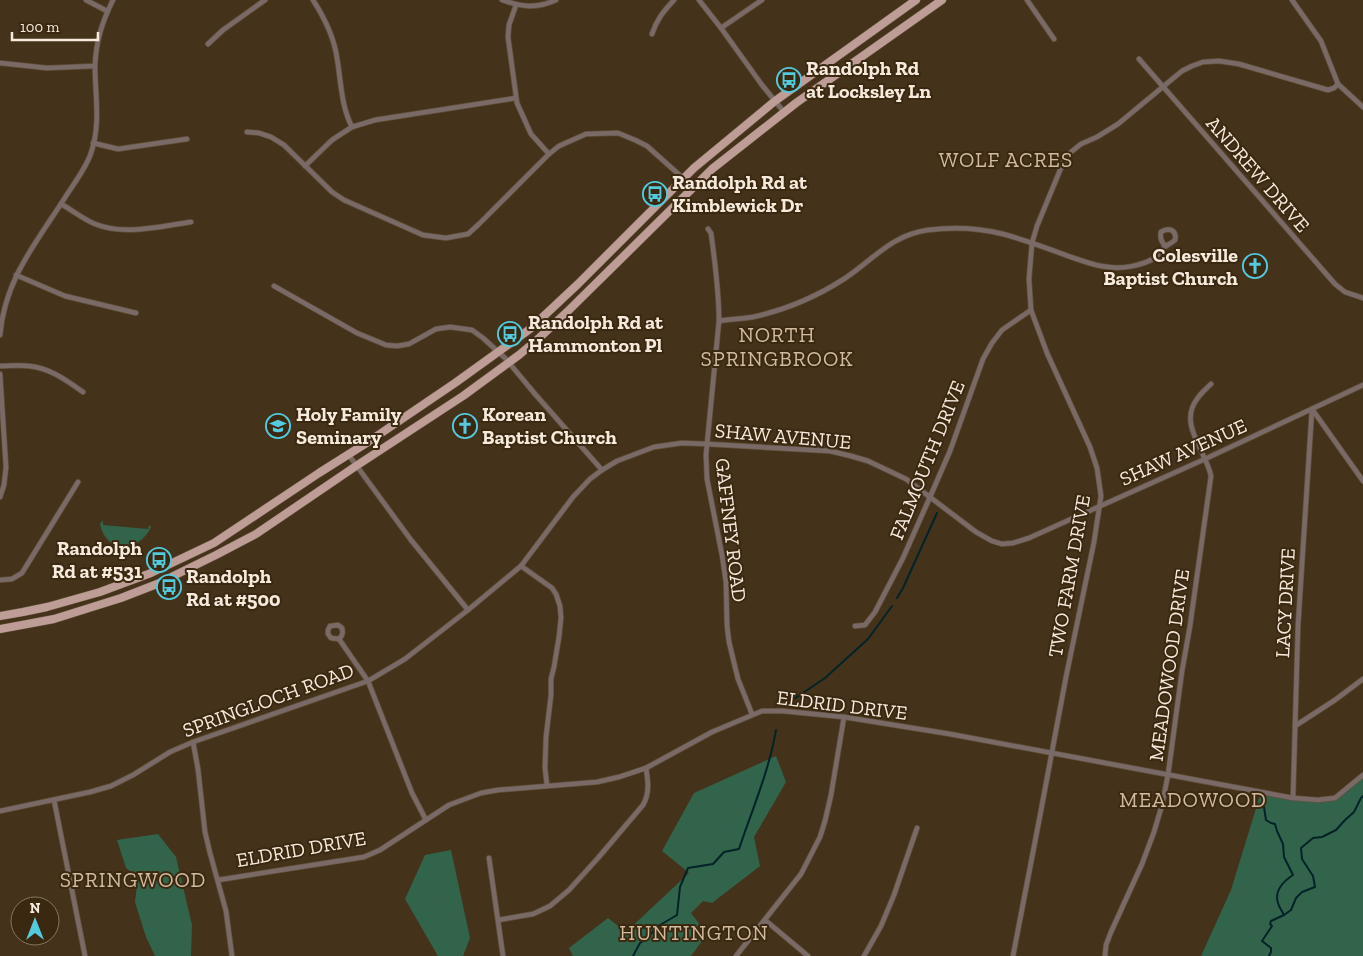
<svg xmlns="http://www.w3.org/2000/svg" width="1363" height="956" viewBox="0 0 1363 956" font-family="'Zilla Slab',serif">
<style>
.green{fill:#32644b}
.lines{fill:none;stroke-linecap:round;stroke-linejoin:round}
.stream{stroke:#042328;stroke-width:2}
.street-casing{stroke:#614f39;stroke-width:6}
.primary-casing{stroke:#614f39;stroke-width:9}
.street{stroke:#7a6a67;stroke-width:4.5}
.primary{stroke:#bd9d96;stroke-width:8}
.labels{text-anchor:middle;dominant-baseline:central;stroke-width:4;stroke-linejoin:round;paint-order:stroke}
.poi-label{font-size:20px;font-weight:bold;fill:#f6eadc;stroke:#3a2810;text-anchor:start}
.street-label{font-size:20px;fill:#f6eadc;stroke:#3a2810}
.neighbourhood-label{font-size:21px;letter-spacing:1px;fill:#d1ba9e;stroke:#3a2810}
</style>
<rect width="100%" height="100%" fill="#45321a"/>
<g class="green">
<path d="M 103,520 L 103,525 L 148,529 L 149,525 L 151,527 C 139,553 106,554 100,524 Z"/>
<polygon points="776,756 786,782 754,837 760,866 712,903 703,901 691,913 707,934 691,956 573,956 569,948 608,918 626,932 689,873 662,851 694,793"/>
<polygon points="1363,775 1363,956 1201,956 1231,890 1261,792 1293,798 1335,798"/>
<polygon points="158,834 176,857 192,925 191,956 155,956 146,937 135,902 138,877 126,868 117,840"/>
<polygon points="451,850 470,938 463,956 438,956 405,899 425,855"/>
</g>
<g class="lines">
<g class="stream">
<polyline points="897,598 903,588 937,513"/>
<polyline points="794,699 825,678 868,639 892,606"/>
<path d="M 1264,807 L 1266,820 L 1271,823 L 1275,824 L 1277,831 L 1283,844 L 1284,857 L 1293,875 C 1284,881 1274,891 1278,903 C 1279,907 1282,911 1284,915"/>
<path d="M 633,956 L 640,943 L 649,937 L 655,928 L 677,915 L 680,887 L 688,868 L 713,864 L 724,852 L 739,849 C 752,810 769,771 776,730"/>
<polyline points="1269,956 1271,952 1271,948 1262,941 1272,926 1270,924 1271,921 1284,915 1291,910 1296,898 1302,892 1315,887 1313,876 1302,859 1301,848 1313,838 1322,837 1336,830 1345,820 1354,812 1361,798 1363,796"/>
</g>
<defs>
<g id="street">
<polyline points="86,0 107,11"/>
<path d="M 313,0 C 324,17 334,37 337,58 C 341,81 341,106 352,127"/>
<path d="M 502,0 C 522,7 536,9 556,0"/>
<polyline points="699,0 721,28 762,85 784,112"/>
<polyline points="1027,0 1054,39"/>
<polyline points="1292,0 1321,41 1338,84 1363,107"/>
<polyline points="516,5 509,25 508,37 517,103 531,134 549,154"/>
<polyline points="721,28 762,0"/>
<path d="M 652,34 C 657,19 663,12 674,0"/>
<polyline points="208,44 223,30 265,0"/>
<polyline points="1139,59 1335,284 1345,292 1363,298"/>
<polyline points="0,63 47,68 95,66"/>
<polyline points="247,132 259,133 271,137 284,145 332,192 344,200 423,235 446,238 468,234 479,224 549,154 559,146 586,134 618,133 635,140 647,146 684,179"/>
<polyline points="93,143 118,149 187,139"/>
<polyline points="305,166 332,140 352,127 375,120 516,98"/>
<path d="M 61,204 C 72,210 83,219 95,224 C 125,236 160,226 191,222"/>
<path d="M 708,229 L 711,233 C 715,262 719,291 719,321 L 706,455 L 707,479 L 722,555 L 726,582 L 727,625 L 729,642 L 738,679 L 752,714"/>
<polyline points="16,275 65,296 136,313"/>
<polyline points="274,286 357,333 386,345 397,346 409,344 436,329 450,327 472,330 483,338 505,358 535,394 602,470"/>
<path d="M 719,321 C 730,319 742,319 753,317 C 785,310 816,297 844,279 C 873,260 891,235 928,230 C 952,227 979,228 1003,234 C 1025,240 1047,248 1068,256 C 1081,260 1094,266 1108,267 C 1122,269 1140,266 1153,259 C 1159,256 1161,249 1166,246 C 1169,244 1172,243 1175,240 C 1177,230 1169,227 1161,232 C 1160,238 1161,241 1165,246"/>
<path d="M 0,335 C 5,278 37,242 66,196 C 75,182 86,168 91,153 C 101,124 95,95 95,66 C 96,41 102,22 113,0"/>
<path d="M 0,366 C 9,366 19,365 29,366 C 50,368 66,380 83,392"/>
<polyline points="0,374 6,467 4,485 0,497"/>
<polyline points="1312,409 1363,481"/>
<polyline points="348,454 411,540 468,610"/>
<polyline points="521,566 552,588 556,594 560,606 561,618 559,637 554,667 551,679 551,695 546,737 545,768 547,786"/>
<polyline points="0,580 12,579 22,573 78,482"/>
<polyline points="855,626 865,625 875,612 903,558 930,497 950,451 983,359 992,343 1002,330 1031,310"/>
<path d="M 339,639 L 331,638 L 328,634 L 328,630 L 330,626 L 338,625 L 342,628 C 343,633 343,635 339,639 L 368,681 L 412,793 L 426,820"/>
<polyline points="1295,726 1335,700 1363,679"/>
<polyline points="193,742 198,769 205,832 210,853 226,911 232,956"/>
<polyline points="1293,798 1298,626 1312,409"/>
<polyline points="54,800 85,956"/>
<polyline points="0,811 90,792 111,786 133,775 170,752 193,742 368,681 405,659 468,610 521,566 573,497 590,479 602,470 617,461 654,447 682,443 707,444 830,451 851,456 868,461 906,479 976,532 992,541 1002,544 1013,543 1029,538 1205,459 1363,385"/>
<polyline points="489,858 503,956"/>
<polyline points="218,880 364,857 380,850 449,805 481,793 498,790 597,782 619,777 646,768 712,732 762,711 783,711 844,717 950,734 1293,798 1318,800 1335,798 1363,775"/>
<path d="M 498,920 L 533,914 L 550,906 L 569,890 L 598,858 L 643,805 C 650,793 648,781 646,768"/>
<polyline points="765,920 808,956"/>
<polyline points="736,956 801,874 820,837 825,821 831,795 844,717"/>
<polyline points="864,956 881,926 894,895 917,828"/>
<polyline points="1013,956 1039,821 1066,677 1094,542 1101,496 1097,468 1090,447 1047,353 1031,310 1029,279 1032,243 1037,226 1063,163 1071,152 1081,144 1097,137 1118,124 1182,71 1192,66 1203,62 1219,61 1239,64 1328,90 1334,88 1338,84"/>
<path d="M 1105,956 L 1106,945 L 1111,932 L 1142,864 L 1154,832 L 1162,805 L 1168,775 L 1182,671 L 1190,626 L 1211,476 C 1206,451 1178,424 1197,399 C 1201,393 1206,389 1211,384"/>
</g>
<g id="primary">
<polyline points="0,616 23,612 47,607 100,592 151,573 214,543 319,473 368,442 455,383 530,329 578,284 694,168 775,101 916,0"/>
<polyline points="0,629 54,619 121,598 157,584 216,555 256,534 356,466 463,396 519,355 538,339 567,312 712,169 796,103 942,0"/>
</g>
</defs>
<use href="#street" class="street-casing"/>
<use href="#primary" class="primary-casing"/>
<use href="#street" class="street"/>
<use href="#primary" class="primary"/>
</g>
<defs>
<symbol id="bus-ring" viewBox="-11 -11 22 22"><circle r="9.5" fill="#3a2810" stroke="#54cade" stroke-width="1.5"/><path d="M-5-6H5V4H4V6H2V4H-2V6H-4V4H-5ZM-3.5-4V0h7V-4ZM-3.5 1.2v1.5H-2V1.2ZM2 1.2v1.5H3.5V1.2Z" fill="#54cade"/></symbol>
<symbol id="church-ring" viewBox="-11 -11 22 22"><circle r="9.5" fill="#3a2810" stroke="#54cade" stroke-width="1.5"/><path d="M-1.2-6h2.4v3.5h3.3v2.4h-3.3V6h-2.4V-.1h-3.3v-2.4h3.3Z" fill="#54cade"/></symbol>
<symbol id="school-ring" viewBox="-11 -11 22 22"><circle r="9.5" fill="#3a2810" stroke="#54cade" stroke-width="1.5"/><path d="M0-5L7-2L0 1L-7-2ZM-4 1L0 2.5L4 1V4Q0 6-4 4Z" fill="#54cade"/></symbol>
</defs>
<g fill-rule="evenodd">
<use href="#bus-ring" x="775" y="66" width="28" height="28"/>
<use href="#bus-ring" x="641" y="180" width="28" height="28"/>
<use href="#church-ring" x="1241" y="252" width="28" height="28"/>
<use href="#bus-ring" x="496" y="320" width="28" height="28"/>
<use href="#school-ring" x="264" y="412" width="28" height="28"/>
<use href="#church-ring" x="451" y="412" width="28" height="28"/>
<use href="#bus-ring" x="145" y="546" width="28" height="28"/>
<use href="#bus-ring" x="155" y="573" width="28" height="28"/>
</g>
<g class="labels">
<g class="poi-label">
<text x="806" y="68">Randolph Rd<tspan x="806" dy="23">at Locksley Ln</tspan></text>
<text x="672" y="182">Randolph Rd at<tspan x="672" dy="23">Kimblewick Dr</tspan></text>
<text x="1238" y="255" text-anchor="end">Colesville<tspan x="1238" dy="23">Baptist Church</tspan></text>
<text x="528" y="322">Randolph Rd at<tspan x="528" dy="23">Hammonton Pl</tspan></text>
<text x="296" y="414">Holy Family<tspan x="296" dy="23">Seminary</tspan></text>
<text x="482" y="414">Korean<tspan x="482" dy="23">Baptist Church</tspan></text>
<text x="142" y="548" text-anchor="end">Randolph<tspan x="142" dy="23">Rd at #531</tspan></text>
<text x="186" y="576">Randolph<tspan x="186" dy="23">Rd at #500</tspan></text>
</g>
<g class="street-label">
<text transform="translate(1258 174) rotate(49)">ANDREW DRIVE</text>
<text transform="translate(783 436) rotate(5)">SHAW AVENUE</text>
<text transform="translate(1183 452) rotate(-24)">SHAW AVENUE</text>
<text transform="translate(927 460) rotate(-68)">FALMOUTH DRIVE</text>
<text transform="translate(731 530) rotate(83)">GAFFNEY ROAD</text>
<text transform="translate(1069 576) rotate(-80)">TWO FARM DRIVE</text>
<text transform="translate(1285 603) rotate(-87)">LACY DRIVE</text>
<text transform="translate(1169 665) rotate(-82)">MEADOWOOD DRIVE</text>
<text transform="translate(268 700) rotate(-20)">SPRINGLOCH ROAD</text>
<text transform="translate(842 705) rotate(7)">ELDRID DRIVE</text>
<text transform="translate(301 849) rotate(-10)">ELDRID DRIVE</text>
</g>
<g class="neighbourhood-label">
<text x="1006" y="159">WOLF ACRES</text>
<text x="777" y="334">NORTH<tspan x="777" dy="24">SPRINGBROOK</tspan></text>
<text x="1193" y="799">MEADOWOOD</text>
<text x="133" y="879">SPRINGWOOD</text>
<text x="694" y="932">HUNTINGTON</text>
</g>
</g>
<g transform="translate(35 921)"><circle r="24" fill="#3a2810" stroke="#857662"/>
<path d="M0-4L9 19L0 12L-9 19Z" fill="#54cade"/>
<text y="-8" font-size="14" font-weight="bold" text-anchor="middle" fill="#f6eadc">N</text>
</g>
<path d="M12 32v8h86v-8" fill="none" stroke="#f6eadc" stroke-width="2.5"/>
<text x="20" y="32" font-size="15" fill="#f6eadc" stroke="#3a2810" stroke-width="4" paint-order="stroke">100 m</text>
</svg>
